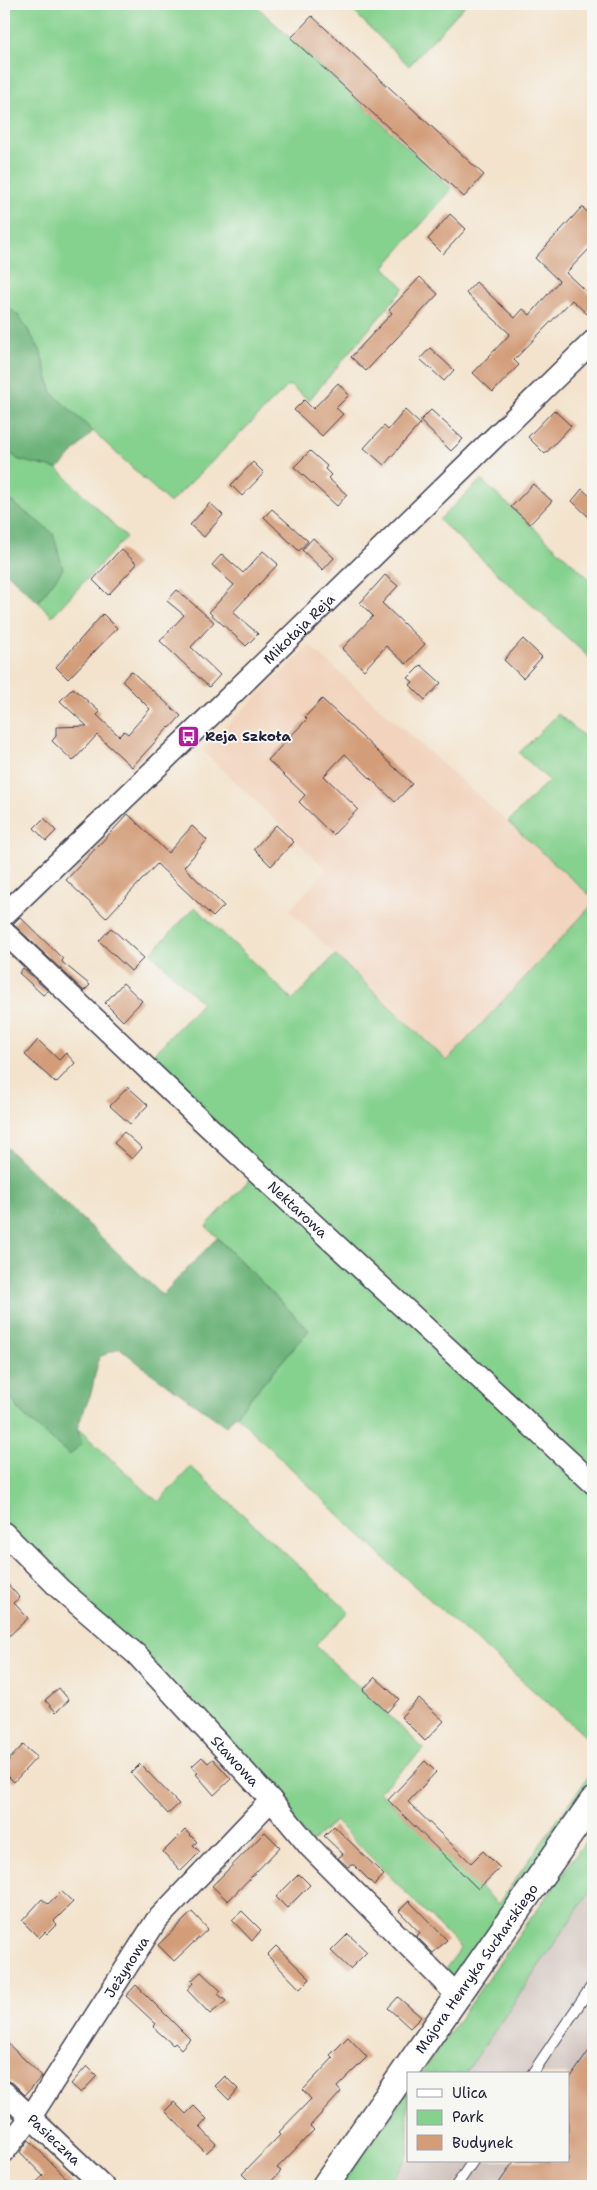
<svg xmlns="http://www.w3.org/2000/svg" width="597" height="2190" viewBox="0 0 597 2190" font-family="'Shantell Sans',sans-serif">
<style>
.built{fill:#f2d4be}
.industrial{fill:#cfc0ba}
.green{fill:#85d18e;stroke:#547a64}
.forest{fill:#6cb379;stroke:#476a5a}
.building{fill:#d39d79}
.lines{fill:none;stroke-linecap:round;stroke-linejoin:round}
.service-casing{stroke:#413f51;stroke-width:12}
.minor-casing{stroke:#413f51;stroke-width:24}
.tertiary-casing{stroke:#413f51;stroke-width:29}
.service{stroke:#fff;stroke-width:10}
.minor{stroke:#fff;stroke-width:21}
.tertiary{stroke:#fff;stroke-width:26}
.labels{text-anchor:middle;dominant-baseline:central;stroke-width:4;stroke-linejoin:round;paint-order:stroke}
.street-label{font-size:14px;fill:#22223b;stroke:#f6f6f2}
.poi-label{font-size:14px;font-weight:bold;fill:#22223b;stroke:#f6f6f2;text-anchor:start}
</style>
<rect width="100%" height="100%" fill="#f6f6f2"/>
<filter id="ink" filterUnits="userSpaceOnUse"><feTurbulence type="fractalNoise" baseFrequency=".02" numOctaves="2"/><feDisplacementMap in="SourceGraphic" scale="10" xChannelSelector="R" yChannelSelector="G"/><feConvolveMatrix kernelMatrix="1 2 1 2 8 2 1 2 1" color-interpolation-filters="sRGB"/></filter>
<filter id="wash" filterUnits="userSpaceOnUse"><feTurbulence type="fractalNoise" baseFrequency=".0096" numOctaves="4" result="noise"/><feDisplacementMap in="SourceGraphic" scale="20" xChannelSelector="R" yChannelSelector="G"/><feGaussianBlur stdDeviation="1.12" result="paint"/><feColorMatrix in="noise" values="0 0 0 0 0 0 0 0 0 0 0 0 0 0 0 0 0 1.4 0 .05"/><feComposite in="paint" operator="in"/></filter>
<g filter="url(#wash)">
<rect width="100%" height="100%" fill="#f3e3cc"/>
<polygon class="built" points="309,645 593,898 593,904 447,1062 289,910 327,870 202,750"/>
<polygon class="industrial" points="593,1887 593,2186 387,2186 408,2156 408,2161 568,2161 568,2074 465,2074"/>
<g class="green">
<polygon points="4,4 254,4 452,189 384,267 404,288 309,400 289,385 170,503 52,393 40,350 20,317 4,304 4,108 9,100 9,84 4,88"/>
<polygon points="346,4 466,4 409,66"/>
<polygon points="4,448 19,460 58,469 126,537 52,616 38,602 63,568 27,516 4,496"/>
<polygon points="481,480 593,582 593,661 439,520"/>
<polygon points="558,714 593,744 593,898 508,822 549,780 519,753"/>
<polygon points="593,904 593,1743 394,1568 236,1415 309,1330 206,1226 254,1175 139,1069 202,1003 151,953 195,907 293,1000 335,955 447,1061"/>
<polygon points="4,1389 24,1416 70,1455 82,1443 77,1428 158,1502 191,1467 349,1612 315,1645 424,1749 379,1792 498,1904 593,1770 593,1788 458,1980 443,1972 461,1948 335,1821 312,1842 4,1527"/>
<polygon points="593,1831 593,1887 465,2074 420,2074"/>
<polygon points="408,2091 408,2156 387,2186 340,2186"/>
</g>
<g class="forest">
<polygon points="4,304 20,317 40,350 52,393 93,431 58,469 19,460 4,448"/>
<polygon points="4,496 53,533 63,569 38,602 4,570"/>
<polygon points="4,1145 162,1295 217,1238 309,1330 226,1426 148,1371 120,1348 99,1357 91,1393 77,1428 82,1443 70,1455 24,1416 4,1389"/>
</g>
<g id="blocks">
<g class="building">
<polygon points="312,16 484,175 464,197 291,38"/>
<polygon points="582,207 593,217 593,245 566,273 593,298 593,307 587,314 572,300 514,360 519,365 493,392 473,373 510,334 466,293 476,282 515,318 523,309 530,315 559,281 535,258"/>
<polygon points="450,214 466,229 443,254 428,239"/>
<polygon points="420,277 438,294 366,371 351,357 392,313 389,310"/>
<polygon points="430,348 454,370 444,381 420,359"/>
<polygon points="338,383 349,395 336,408 343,414 322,436 294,410 304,400 313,409"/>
<polygon points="405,410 420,424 384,465 364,448 384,426 388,430"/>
<polygon points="431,410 463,439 451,451 420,421"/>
<polygon points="554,410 571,426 545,454 528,437"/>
<polygon points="310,451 327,466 325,469 331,475 328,478 347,495 337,506 294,467"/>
<polygon points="253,462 264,473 242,496 231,485"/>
<polygon points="533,484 552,501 530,524 511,507"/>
<polygon points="582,489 593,499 593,521 572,501"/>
<polygon points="210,503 223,515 204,537 190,525"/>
<polygon points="272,509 308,541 299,551 264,517"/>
<polygon points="313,538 334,558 323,570 302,550"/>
<polygon points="121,549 137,564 108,595 93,580"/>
<polygon points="263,551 278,564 233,612 258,634 246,646 209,612 234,585 212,565 222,554 243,573"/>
<polygon points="385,575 398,586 382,603 425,644 406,664 386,646 364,670 342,649 373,616 360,603"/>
<polygon points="177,590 214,622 191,647 220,675 209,687 160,641 184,615 167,601"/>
<polygon points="103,614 117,628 68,679 56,667"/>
<polygon points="523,639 542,657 523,678 504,660"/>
<polygon points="421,665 441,683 425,700 410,685 413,682 408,678"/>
<polygon points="131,671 181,716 170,728 169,727 132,767 97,735 73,761 52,741 56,736 56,727 87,726 60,701 73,688 100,712 97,715 119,736 124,731 128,734 150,709 122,681"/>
<polygon points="322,699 412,784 395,802 345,754 324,776 358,809 333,835 299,802 305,795 268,760 307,719 305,717"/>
<polygon points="128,814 168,853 192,826 207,840 184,867 224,906 213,917 157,864 106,918 66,880"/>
<polygon points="44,818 56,831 46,841 34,828"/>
<polygon points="276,825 294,842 271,866 254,849"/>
<polygon points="20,917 63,959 62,962 90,985 84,991 13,924"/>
<polygon points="111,928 144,958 131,971 99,941"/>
<polygon points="23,968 48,991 43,995 19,973"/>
<polygon points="123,983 142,1001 123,1021 105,1003"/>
<polygon points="38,1040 59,1060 66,1053 75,1063 56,1083 25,1055"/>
<polygon points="128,1087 148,1105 130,1124 110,1106"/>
<polygon points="124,1132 142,1148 132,1159 114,1143"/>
<polygon points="4,1580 20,1598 14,1603 28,1618 4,1641"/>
<polygon points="375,1677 399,1699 387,1712 363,1690"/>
<polygon points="59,1688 69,1700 56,1712 45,1700"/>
<polygon points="419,1698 444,1721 425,1741 401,1717"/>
<polygon points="23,1745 37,1757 14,1782 4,1772 4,1765"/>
<polygon points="202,1757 208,1763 213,1759 231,1779 214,1795 196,1774 198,1773 192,1766"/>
<polygon points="425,1761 436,1772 408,1802 471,1863 483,1851 500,1868 478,1889 388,1800"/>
<polygon points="140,1764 179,1804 168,1814 131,1773"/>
<polygon points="334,1826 384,1875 374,1885 354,1865 351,1865 348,1867 338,1858 343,1854 324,1836"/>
<polygon points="185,1830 197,1842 193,1845 200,1852 181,1871 163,1852"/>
<polygon points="265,1832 280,1847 228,1901 212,1886"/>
<polygon points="299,1874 310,1885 287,1908 276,1897"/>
<polygon points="61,1891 73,1902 54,1921 57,1924 47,1934 45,1932 39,1938 22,1921 42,1899 48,1904"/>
<polygon points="409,1901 447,1940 433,1953 416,1936 420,1933 399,1911"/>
<polygon points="242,1911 261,1930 252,1941 232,1920"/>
<polygon points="192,1912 208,1929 174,1961 158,1945"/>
<polygon points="348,1934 367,1952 350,1969 331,1951"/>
<polygon points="276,1946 310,1979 300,1989 267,1955"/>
<polygon points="201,1972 221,1991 218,1994 226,2001 210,2014 187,1990 193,1983 191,1981"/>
<polygon points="136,1985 190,2039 181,2049 175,2043 173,2045 153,2027 156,2024 126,1996"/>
<polygon points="398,1997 421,2017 410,2028 388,2008"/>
<polygon points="348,2037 367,2057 337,2087 341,2092 310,2126 314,2130 277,2168 281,2171 267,2186 254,2186 242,2174 280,2135 278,2133 311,2099 303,2090 333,2058 330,2055"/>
<polygon points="4,2040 42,2076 25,2095 13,2083 4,2079"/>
<polygon points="593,2045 593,2186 497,2186 514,2161 568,2161 568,2081"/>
<polygon points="87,2066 97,2076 81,2093 71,2084"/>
<polygon points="225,2076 238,2089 229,2100 215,2086"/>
<polygon points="174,2102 186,2114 194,2106 207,2119 200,2127 216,2144 206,2153 165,2111"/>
<polygon points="29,2140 54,2166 75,2186 32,2186 43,2176 20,2152"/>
</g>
</g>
</g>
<g filter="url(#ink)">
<use href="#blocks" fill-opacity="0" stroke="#413f51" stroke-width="1"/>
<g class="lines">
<defs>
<g id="service">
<polyline points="532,2074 593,1984"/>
<polyline points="456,2186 473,2161"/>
</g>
<g id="minor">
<path id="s1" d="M 4,915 L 216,710 L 593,341"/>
<path id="s2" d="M 4,932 L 199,1118 L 593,1483"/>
<path id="s3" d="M 4,1533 L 60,1589 L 137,1655 L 271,1800 L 310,1847 L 458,1996"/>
<path id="s4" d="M 4,2092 L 103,2186"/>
<path id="s5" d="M 4,2152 L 30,2118 L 156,1921 L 271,1800"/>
</g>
<g id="tertiary">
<path id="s6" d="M 325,2186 L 593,1801"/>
</g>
</defs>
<use href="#service" class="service-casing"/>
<use href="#minor" class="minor-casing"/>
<use href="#tertiary" class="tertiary-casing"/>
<use href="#service" class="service"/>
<use href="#minor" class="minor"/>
<use href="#tertiary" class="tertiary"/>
</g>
</g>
<defs>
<symbol id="bus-square" viewBox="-11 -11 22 22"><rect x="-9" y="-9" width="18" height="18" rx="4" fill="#b5179e" stroke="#f6f6f2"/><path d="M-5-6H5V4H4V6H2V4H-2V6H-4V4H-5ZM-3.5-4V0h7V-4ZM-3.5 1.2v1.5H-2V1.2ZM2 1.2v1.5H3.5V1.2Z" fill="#fff"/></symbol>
</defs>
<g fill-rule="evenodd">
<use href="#bus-square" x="176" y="724" width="25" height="25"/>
</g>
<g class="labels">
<g class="street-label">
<text stroke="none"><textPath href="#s1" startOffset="411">Mikołaja Reja</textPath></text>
<text stroke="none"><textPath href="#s2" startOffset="404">Nektarowa</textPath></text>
<text stroke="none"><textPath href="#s3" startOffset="325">Stawowa</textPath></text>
<text stroke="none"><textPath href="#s5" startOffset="222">Jeżynowa</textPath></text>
<text stroke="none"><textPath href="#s6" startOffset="265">Majora Henryka Sucharskiego</textPath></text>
<text stroke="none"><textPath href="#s4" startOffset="69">Pasieczna</textPath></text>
</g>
<g class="poi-label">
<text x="205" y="736">Reja Szkoła</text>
</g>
</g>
<rect width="597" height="2190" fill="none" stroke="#f6f6f2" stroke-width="20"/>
<rect x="407" y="2072" width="162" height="90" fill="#f6f6f2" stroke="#a1a1a9"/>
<rect x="417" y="2089" width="25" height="8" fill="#ffffff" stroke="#a1a1a9"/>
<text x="452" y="2098" font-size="15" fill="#22223b">Ulica</text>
<rect x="417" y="2110" width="25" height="15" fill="#85d18e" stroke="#a1a1a9"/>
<text x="452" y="2122" font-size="15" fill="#22223b">Park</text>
<rect x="417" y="2135" width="25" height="15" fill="#d39d79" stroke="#a1a1a9"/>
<text x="452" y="2148" font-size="15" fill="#22223b">Budynek</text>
</svg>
